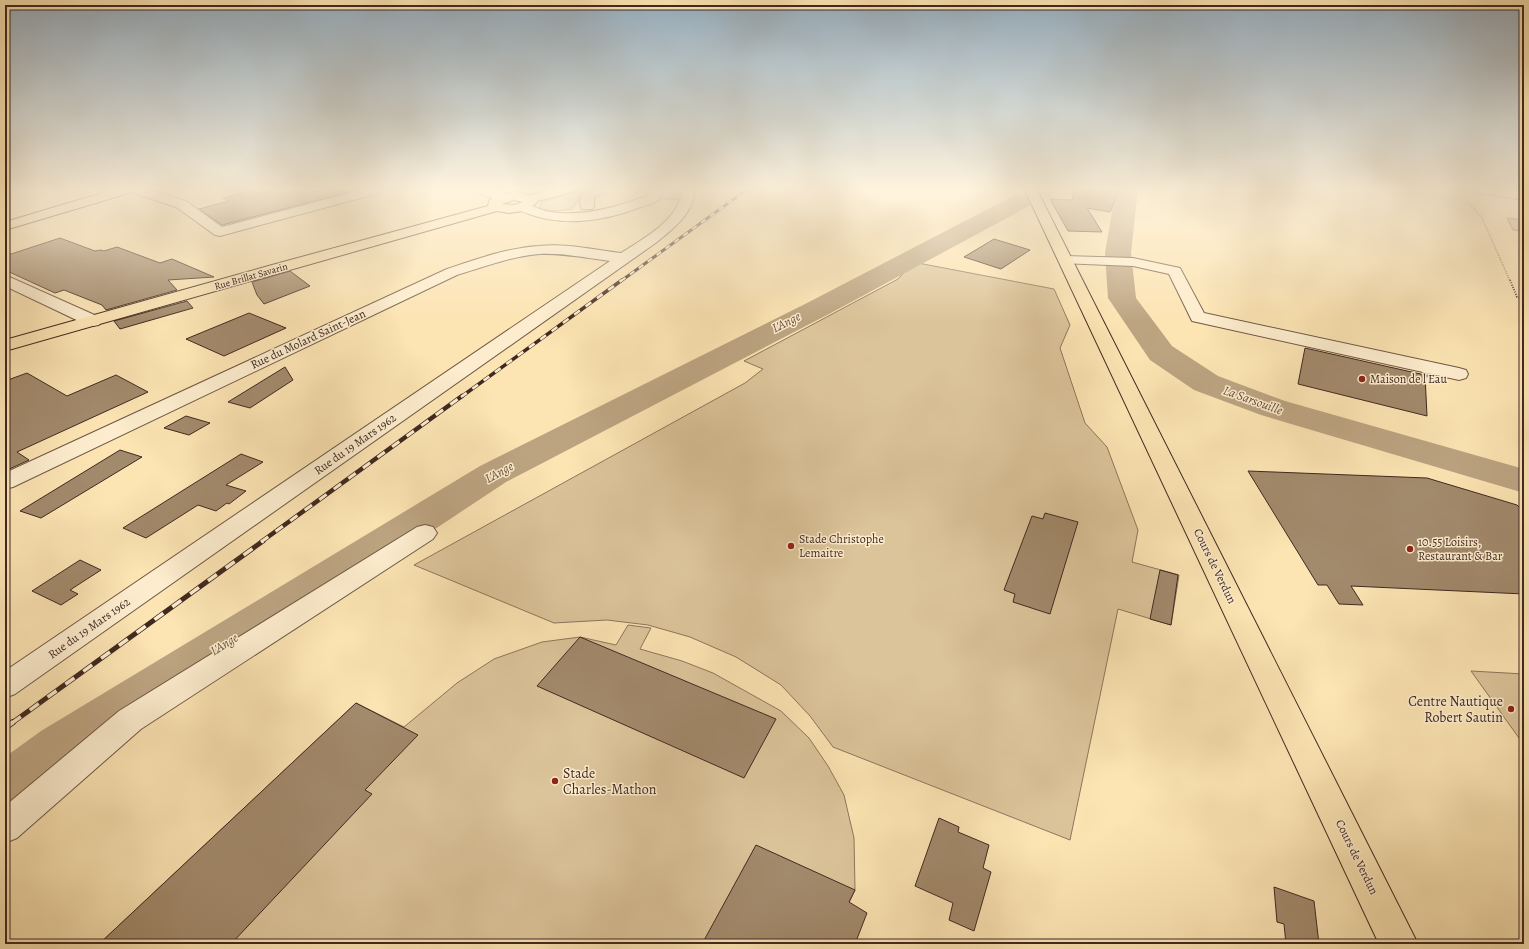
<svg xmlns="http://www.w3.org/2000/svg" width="1529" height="949" viewBox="0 0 1529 949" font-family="Alegreya,serif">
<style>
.green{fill:#dcc49a;stroke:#8e765d}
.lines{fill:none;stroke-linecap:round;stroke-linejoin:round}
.river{fill:#bca481;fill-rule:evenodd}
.building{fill:#a28a6c;stroke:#402920}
.minor-casing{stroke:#6f5845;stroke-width:2}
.major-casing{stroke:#402920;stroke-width:2}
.path-far1{stroke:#402920;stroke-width:1.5;stroke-dasharray:0.5 1.5;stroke-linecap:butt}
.path{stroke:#402920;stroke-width:2;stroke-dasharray:1 1.5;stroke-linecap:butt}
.minor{fill:#fdedce;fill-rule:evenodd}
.major{fill:#fce4b3;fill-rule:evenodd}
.rail-far4-casing{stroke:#402920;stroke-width:3}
.rail-far3-casing{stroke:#402920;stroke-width:3.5}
.rail-far2-casing{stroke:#402920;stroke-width:4.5}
.rail-far1-casing{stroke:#402920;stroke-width:5}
.rail-casing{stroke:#402920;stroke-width:6}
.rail-far4{stroke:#fdedce;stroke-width:2;stroke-dasharray:5.5;stroke-linecap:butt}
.rail-far3{stroke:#fdedce;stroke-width:2.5;stroke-dasharray:7;stroke-linecap:butt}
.rail-far2{stroke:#fdedce;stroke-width:3;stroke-dasharray:9;stroke-linecap:butt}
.rail-far1{stroke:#fdedce;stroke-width:3.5;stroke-dasharray:11;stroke-linecap:butt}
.rail{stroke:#fdedce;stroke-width:4.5;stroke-dasharray:14;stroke-linecap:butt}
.poi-dot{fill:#8f2418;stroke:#fdedce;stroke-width:1.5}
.labels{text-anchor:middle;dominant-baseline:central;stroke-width:3;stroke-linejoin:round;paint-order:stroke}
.far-street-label{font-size:10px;fill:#402920;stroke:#fdedce}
.street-label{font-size:12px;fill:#402920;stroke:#fdedce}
.poi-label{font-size:12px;fill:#402920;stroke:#fdedce;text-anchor:start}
.water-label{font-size:13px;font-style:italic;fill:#654e3d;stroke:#fdedce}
.near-poi-label{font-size:14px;fill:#402920;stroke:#fdedce;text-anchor:end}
</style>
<rect width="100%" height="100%" fill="#fce4b3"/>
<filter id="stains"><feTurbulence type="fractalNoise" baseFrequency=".005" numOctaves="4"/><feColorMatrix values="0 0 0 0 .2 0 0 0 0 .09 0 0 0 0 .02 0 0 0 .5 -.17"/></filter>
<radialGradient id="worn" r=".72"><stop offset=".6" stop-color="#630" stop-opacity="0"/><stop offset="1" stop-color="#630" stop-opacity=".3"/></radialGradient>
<g class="green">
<polygon points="586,188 597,188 584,193 572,209 556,211 540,209 540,204 543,202"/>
<polygon points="661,188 678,188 678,200 659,198 663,190"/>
<polygon points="1507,218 1524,220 1524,231 1513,230"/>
<polygon points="918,263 1054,289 1070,325 1060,348 1085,423 1107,447 1138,530 1132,562 1179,575 1171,625 1118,609 1070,840 833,747 810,716 781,685 736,657 690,637 648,625 607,620 554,623 414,565 745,383 763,369 744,361 898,279 908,268"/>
<polygon points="628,625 651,628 640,649 682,661 713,673 781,711 809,738 828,766 844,795 854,838 855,890 830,944 99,944 356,703 404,727 457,683 494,659 542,642 580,637 616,645"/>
<polygon points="1471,671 1524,674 1524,745"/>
</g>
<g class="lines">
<g class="river">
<polygon points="1116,188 1138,188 1131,253 1136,298 1172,346 1218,376 1285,401 1524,469 1524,493 1261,415 1194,390 1150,360 1108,298 1105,253"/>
<polygon points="1021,194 1029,196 1032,201 1029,206 829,314 506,482 79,765 25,808 5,816 5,757 41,731 480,466 809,302 1013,196"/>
</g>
</g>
<g class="building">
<polygon points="261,188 349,188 349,192 222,225 199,209 229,201 223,198"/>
<polygon points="1075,188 1120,188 1110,212 1087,208 1102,232 1068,231 1050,199 1072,200"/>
<polygon points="60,238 95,251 101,250 104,251 117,247 160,263 172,259 214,277 168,280 177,290 106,310 102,305 64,290 55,293 5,270 5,256"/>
<polygon points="994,239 1030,250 1001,269 964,257"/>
<polygon points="290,271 310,286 264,304 257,295 252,282"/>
<polygon points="187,301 193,308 120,329 114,321"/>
<polygon points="249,313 286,328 224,356 186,339"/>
<polygon points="1305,348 1425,375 1427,416 1298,384"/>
<polygon points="285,367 293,380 250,408 228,402"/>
<polygon points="27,373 67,396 116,375 148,392 17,452 29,460 5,471 5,381"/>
<polygon points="186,416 210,423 189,435 164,428"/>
<polygon points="120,450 142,457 41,518 20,511"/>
<polygon points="241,454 263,462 226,485 246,491 229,504 227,503 216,511 198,505 146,538 123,528"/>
<polygon points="1248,471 1427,478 1517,505 1524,512 1524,594 1351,586 1363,605 1339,604 1327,585 1318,585"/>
<polygon points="1045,513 1078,522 1050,614 1013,602 1015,594 1004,590 1032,516 1043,519"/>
<polygon points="80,560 101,570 70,590 78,594 61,605 32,591"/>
<polygon points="1160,570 1178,575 1171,625 1150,619"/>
<polygon points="580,637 776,719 744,778 537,686"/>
<polygon points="356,703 418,735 365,790 372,794 231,944 99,944"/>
<polygon points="939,818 959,827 958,832 989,845 983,868 991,872 974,931 949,920 953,903 915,886"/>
<polygon points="756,845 855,890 849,902 867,913 855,944 702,944"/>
<polygon points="1274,887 1314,901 1319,944 1286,944 1284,924 1277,922"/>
</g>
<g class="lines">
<defs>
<g id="minor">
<polygon points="126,188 144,188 186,201 222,227 369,188 389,188 387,191 220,236 215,235 176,207 128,191"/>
<polygon points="472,188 489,188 509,195 510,198 509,201 499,201 474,191"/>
<path d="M 591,188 L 608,188 L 606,191 L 594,197 L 594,206 L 592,209 L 582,209 C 577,200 583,192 591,188 Z"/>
<path d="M 650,188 L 662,188 L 663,192 C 662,194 660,198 658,200 C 653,204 644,206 638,208 C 604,221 564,227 529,214 C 524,212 518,211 515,207 L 517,204 C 528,202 539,210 550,212 C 579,216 607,210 635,200 C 640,198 648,197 651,192 Z"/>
<path d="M 683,188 L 695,188 C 694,213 675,227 657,242 L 15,694 L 5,698 L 5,671 L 610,261 C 587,258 564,253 540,254 C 512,256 484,267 457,275 L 13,487 L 5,489 L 5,473 L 447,269 C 477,259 507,248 539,246 C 566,243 595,250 621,253 C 646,237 679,220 683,188 Z"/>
<polygon points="1468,188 1497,188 1524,192 1524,200 1474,192 1470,191"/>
<polygon points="1065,256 1133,258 1180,268 1204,313 1459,368 1466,370 1468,374 1466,378 1459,380 1192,321 1169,274 1133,266 1060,263 1058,260 1060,257"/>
<polygon points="5,275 99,317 101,321 99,325 93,326 87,325 5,286"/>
<polygon points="425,525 433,527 437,533 433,539 141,729 17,838 5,843 5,806 119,711 417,527"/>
</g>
<g id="major">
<polygon points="119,188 138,188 136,191 5,230 5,222"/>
<path d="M 557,188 L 577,188 L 575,191 L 538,201 L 532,207 L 523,211 L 509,213 L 497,211 L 5,351 L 5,340 L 272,265 L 488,206 L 489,201 L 494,197 L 514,192 L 530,195 ZM 514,200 L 523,202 L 514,205 L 502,204 Z"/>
<polygon points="1024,188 1036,188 1418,944 1379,944"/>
</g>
</defs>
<use href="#minor" class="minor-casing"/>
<use href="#major" class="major-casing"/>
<g class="path-far1">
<polyline points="1453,188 1458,193"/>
<polyline points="1468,202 1482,218 1510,281"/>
</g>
<polyline class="path" points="1510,280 1517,297 1524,299"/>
<use href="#minor" class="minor"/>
<use href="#major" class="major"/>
<defs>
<polyline id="rail-far4" points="621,281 749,188"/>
<polyline id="rail-far3" points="461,397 622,280"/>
<polyline id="rail-far2" points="261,542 462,396"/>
<polyline id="rail-far1" points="12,723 263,541"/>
<polyline id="rail" points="5,728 13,722"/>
</defs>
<use href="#rail-far4" class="rail-far4-casing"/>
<use href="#rail-far3" class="rail-far3-casing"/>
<use href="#rail-far2" class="rail-far2-casing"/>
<use href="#rail-far1" class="rail-far1-casing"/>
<use href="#rail" class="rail-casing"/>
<use href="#rail-far4" class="rail-far4"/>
<use href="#rail-far3" class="rail-far3"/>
<use href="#rail-far2" class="rail-far2"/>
<use href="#rail-far1" class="rail-far1"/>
<use href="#rail" class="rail"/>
</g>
<linearGradient id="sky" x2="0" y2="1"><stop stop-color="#96aebf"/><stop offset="0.59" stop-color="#fef3dd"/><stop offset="1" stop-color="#fef3dd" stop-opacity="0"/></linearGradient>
<rect width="1529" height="321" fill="url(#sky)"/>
<g class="poi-dot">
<circle cx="1362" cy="379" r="4"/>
<circle cx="791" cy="546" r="4"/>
<circle cx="1410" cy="549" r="4"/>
<circle cx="1511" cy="709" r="4"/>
<circle cx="555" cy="781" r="4"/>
</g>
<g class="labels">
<g class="far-street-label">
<text transform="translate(251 276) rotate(-16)">Rue Brillat Savarin</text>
</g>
<g class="street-label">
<text transform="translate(308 339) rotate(-25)">Rue du Molard Saint-Jean</text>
<text transform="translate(355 444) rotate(-35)">Rue du 19 Mars 1962</text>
<text transform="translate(1215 566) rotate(64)">Cours de Verdun</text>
<text transform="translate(89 628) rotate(-35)">Rue du 19 Mars 1962</text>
<text transform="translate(1357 857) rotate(64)">Cours de Verdun</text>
</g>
<g class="poi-label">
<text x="1370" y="379">Maison de l'Eau</text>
<text x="799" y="539">Stade Christophe<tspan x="799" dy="14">Lemaitre</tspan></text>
<text x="1418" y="542">10.55 Loisirs,<tspan x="1418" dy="14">Restaurant &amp; Bar</tspan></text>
</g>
<g class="water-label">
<text transform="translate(786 322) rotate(-27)">L'Ange</text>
<text transform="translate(1253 400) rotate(20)">La Sarsouille</text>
<text transform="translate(499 472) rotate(-29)">L'Ange</text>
<text transform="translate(224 644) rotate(-32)">L'Ange</text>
</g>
<g class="near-poi-label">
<text x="1503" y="701">Centre Nautique<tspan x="1503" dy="16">Robert Sautin</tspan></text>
<text x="563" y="773" text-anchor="start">Stade<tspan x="563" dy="16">Charles-Mathon</tspan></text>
</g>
</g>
<rect width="1529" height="949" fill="none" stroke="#fce4b3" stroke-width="20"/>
<rect x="6" y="6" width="1517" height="937" fill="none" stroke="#402920" stroke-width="2"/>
<rect x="10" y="10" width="1509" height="929" fill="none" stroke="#402920"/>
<rect width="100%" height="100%" filter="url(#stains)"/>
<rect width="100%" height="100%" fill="url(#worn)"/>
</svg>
